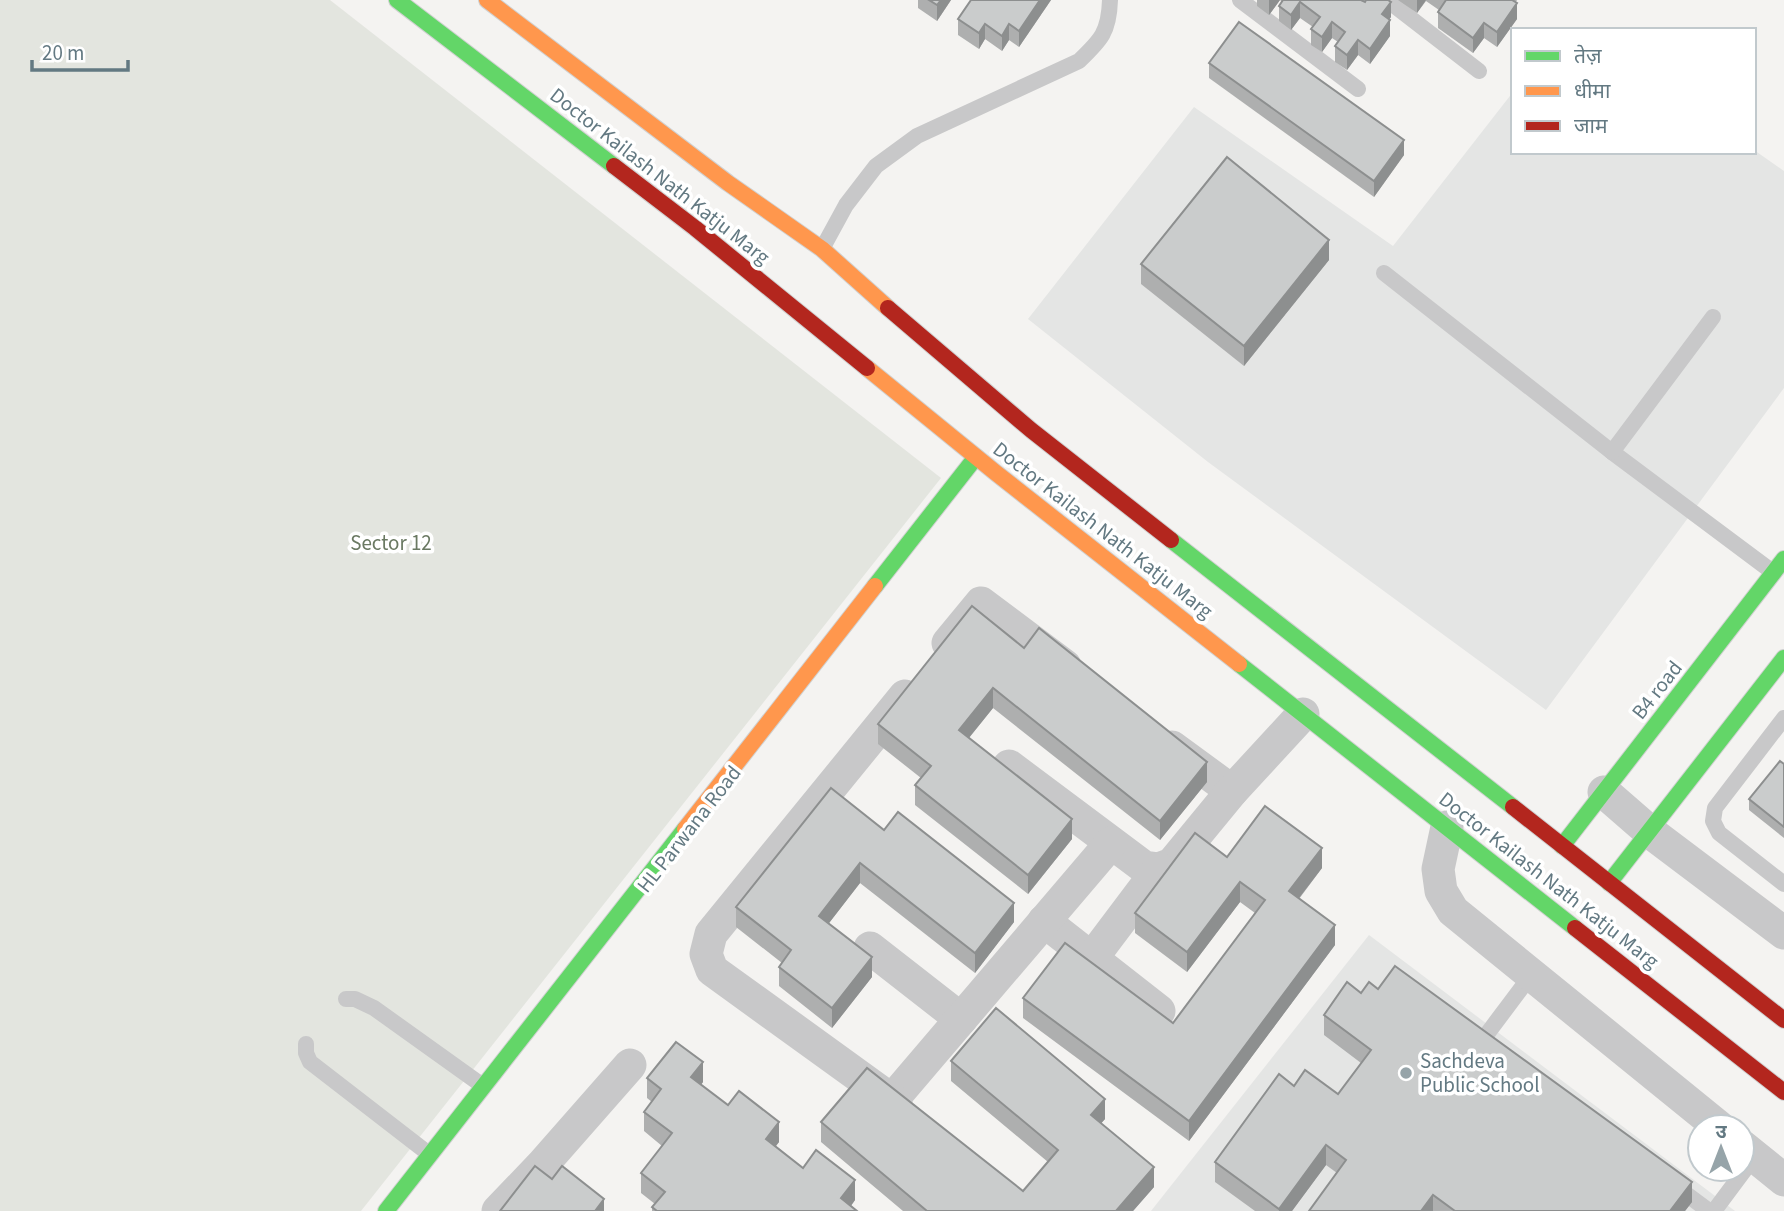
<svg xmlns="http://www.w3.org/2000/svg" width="1784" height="1211" viewBox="0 0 1784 1211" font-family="'Source Sans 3','Noto Sans Devanagari',sans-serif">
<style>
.built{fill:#e4e5e4}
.green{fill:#e3e5df}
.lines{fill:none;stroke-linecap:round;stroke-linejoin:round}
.fast-casing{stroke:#d0d1d1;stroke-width:18}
.slow-casing{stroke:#d0d1d1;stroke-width:18}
.jam-casing{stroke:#d0d1d1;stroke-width:18}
.lane{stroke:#c8c8c9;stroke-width:16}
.street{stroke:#c8c8c9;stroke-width:33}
.fast{stroke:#63d668;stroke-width:16}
.slow{stroke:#ff974d;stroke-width:16}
.jam{stroke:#b3261e;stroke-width:16}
.wall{fill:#aeafaf}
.shaded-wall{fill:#8d8f8f}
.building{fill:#cacccc;stroke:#8d8f8f;stroke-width:2}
.poi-dot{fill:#96a4a9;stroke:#fff;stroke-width:2.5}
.labels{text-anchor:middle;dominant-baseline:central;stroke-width:7;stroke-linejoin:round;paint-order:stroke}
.street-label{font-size:21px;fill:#637982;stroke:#fff}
.park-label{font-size:21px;fill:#6a7962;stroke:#fff}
.poi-label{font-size:21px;fill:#637982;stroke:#fff;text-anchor:start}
</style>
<rect width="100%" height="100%" fill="#f4f3f1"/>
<g class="built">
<polygon points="1513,92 1513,152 1754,152 1754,150 1784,171 1784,388 1546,710 1208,462 1028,319 1194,107 1393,246"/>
<polygon points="1369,935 1735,1211 1151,1211"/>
</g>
<polygon class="green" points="0,0 330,0 941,478 361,1211 0,1211"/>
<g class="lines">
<defs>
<g id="fast">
<polyline points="397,0 614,166"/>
<polyline points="1171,540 1513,807"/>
<polyline points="875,586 976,457"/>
<polyline points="1239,664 1575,928"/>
<polyline points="1562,846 1784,559"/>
<polyline points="1609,883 1784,658"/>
<polyline points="386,1211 685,829"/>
</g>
<g id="slow">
<polyline points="487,0 728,183 822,249 888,308"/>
<polyline points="867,368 996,473 1239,664"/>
<polyline points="685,829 875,586"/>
</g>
<g id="jam">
<polyline points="614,166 695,228 867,368"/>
<polyline points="888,308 1031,430 1171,540"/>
<polyline points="1513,807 1784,1020"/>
<polyline points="1575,928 1784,1092"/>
</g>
</defs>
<use href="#fast" class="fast-casing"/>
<use href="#slow" class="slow-casing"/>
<use href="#jam" class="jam-casing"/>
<g class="lane">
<polyline points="1240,0 1358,89"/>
<polyline points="1387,0 1479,71"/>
<path d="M 822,249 L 846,205 L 876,166 L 917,136 L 1079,61 C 1101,40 1109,32 1110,0"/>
<polyline points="1384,273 1612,452 1774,573"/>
<polyline points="1612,452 1713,317"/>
<polyline points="1784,718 1715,808 1713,821 1719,833 1784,884"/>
<polyline points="346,999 355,999 374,1008 483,1086"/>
<polyline points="306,1044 306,1053 310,1062 429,1154"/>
<polyline points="1490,1048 1481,1042 1532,974"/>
<polyline points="1674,1185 1709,1211"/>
<polyline points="1714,1211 1755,1156"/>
</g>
<g class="street">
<polyline points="948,643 981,603 1065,666"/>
<polyline points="1172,747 1232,791"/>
<polyline points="1009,766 1144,867 1159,869 1172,864 1232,791 1303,714"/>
<polyline points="1604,792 1650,832 1784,933"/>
<polyline points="1447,827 1438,869 1441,891 1453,911 1719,1127"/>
<polyline points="1044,921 1159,1011"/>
<polyline points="870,948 961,1019"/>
<polyline points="1092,958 1159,869"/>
<polyline points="892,1100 1111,843"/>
<polyline points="896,1103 712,970 706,954 711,934 905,696"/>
<polyline points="1742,1146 1784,1180"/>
<polyline points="498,1211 543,1164 630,1065"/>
</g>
<use href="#fast" class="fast"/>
<use href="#slow" class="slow"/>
<use href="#jam" class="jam"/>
</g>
<g class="wall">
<polygon points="918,0 951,0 937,21 918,8"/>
<polygon points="971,0 1051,0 1019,47 1009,40 1002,51 985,39 979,49 958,35 958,19"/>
<polygon points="1257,0 1366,0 1391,17 1389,19 1390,36 1370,64 1358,55 1347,70 1335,62 1335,46 1338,42 1332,38 1322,52 1311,45 1311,29 1313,27 1300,18 1291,30 1279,21 1279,6 1282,2 1280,0 1269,15 1257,6"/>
<polygon points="1398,0 1517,0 1516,2 1517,19 1497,47 1484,38 1473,53 1438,28 1438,12 1439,10 1426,1 1417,13"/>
<polygon points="1209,63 1404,155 1374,197 1209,78"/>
<polygon points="1329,260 1244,366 1141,284 1141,264"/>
<polygon points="1024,648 1207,782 1160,840 993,708 969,738 1072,839 1028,894 915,805 915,785 921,778 878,744 878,724"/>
<polygon points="1784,764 1784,838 1749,810 1749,799"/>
<polygon points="884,830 1014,922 975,973 860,883 829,923 872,977 832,1028 779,986 779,967 782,963 736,927 736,907"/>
<polygon points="1227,857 1322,868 1299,899 1335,945 1189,1141 1023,1018 1023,998 1173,1023 1255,913 1240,902 1187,972 1135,933 1135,913"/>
<polygon points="1361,993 1692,1202 1685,1211 1309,1211 1337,1173 1326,1165 1292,1211 1255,1211 1215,1182 1215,1162 1294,1086 1338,1094 1361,1063 1324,1035 1324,1015"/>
<polygon points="951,1061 1105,1119 1101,1123 1154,1187 1133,1211 903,1211 821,1142 821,1122 1023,1191 1048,1162 951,1081"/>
<polygon points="647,1078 703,1082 701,1085 779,1142 776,1146 803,1168 855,1200 851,1206 857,1211 652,1211 652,1207 655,1204 641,1193 641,1173 662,1146 644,1131 644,1112 652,1102 647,1098"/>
</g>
<g class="shaded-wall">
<polygon points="941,0 951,0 937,21 937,5"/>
<polygon points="1040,0 1051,0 1019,47 1019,31"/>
<polygon points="1269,0 1280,0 1269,15"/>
<polygon points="1417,0 1426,0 1417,13"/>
<polygon points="1300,2 1300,18 1291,30 1291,15"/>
<polygon points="1391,2 1391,17 1382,30 1382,14"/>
<polygon points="1517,3 1517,19 1497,47 1497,32"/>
<polygon points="1390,20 1390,36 1370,64 1370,49"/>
<polygon points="1332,22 1332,38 1322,52 1322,37"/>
<polygon points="1484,23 1484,38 1473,53 1473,38"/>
<polygon points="985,24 985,39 979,49 979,33"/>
<polygon points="1009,24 1009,40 1002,51 1002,36"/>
<polygon points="1358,40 1358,55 1347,70 1347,55"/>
<polygon points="1404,140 1404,155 1374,197 1374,181"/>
<polygon points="1329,240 1329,260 1244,366 1244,346"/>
<polygon points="993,688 993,708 959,750 959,730"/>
<polygon points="1207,762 1207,782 1160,840 1160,821"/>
<polygon points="1072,819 1072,839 1028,894 1028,875"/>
<polygon points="1322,848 1322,868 1289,911 1289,891"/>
<polygon points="860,863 860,883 819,936 819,916"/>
<polygon points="1240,882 1240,902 1187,972 1187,952"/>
<polygon points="1014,903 1014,922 975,973 975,953"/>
<polygon points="1335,925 1335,945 1189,1141 1189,1121"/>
<polygon points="872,957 872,977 832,1028 832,1008"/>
<polygon points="703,1062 703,1082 691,1097 691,1077"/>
<polygon points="1105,1099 1105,1119 1091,1135 1091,1115"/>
<polygon points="779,1122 779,1142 766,1158 766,1139"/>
<polygon points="1326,1145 1326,1165 1292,1211 1279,1211 1279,1209"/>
<polygon points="1154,1167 1154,1187 1133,1211 1116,1211"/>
<polygon points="855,1180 855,1200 847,1211 841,1198"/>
<polygon points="1692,1182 1692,1202 1685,1211 1670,1211"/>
<polygon points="1433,1195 1433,1211 1421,1211"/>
<polygon points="604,1199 604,1211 595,1211"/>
</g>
<g class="building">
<polygon points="929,0 941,0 937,5"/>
<polygon points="971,0 1040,0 1019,31 1009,24 1002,36 985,24 979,33 958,19"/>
<polygon points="1283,0 1361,0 1365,2 1366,0 1388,0 1391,2 1382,14 1390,20 1370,49 1358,40 1347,55 1335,46 1345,32 1332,22 1322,37 1311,29 1320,17 1300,2 1291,15 1279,6"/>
<polygon points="1446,0 1512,0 1517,3 1497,32 1484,23 1473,38 1438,12"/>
<polygon points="1239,22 1404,140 1374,181 1209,63"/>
<polygon points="1227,157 1329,240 1244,346 1141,264"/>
<polygon points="972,606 1024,648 1039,628 1207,762 1160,821 993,688 959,730 1072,819 1028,875 915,785 931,766 878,724"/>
<polygon points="1780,761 1784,764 1784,827 1749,799"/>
<polygon points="831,788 884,830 898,812 1014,903 975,953 860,863 819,916 872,957 832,1008 779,967 791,950 736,907"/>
<polygon points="1265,806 1322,848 1289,891 1335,925 1189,1121 1023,998 1065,943 1173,1023 1265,900 1240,882 1187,952 1135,913 1195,833 1227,857"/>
<polygon points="1395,966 1692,1182 1670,1211 1455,1211 1433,1195 1421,1211 1309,1211 1346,1160 1326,1145 1279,1209 1215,1162 1279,1074 1294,1086 1305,1070 1338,1094 1371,1050 1324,1015 1347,982 1361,993 1369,982 1378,989"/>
<polygon points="996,1008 1105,1099 1091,1115 1154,1167 1116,1211 927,1211 821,1122 867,1068 1023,1191 1058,1150 951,1061"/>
<polygon points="676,1042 703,1062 691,1077 728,1105 739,1091 779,1122 766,1139 803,1168 816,1150 855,1180 841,1198 857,1211 657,1211 652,1207 665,1192 641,1173 672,1133 644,1112 661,1089 647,1078"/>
<polygon points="535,1166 552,1179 562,1166 604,1199 595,1211 500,1211"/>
</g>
<circle class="poi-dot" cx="1406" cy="1073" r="7"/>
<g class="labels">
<g class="street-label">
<text transform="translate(660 176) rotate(38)">Doctor Kailash Nath Katju Marg</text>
<text transform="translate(1103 530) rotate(38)">Doctor Kailash Nath Katju Marg</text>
<text transform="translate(1657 690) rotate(-52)">B4 road</text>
<text transform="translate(689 829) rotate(-52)">HL Parwana Road</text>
<text transform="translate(1549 880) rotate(38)">Doctor Kailash Nath Katju Marg</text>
</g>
<g class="park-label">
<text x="391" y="543">Sector 12</text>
</g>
<g class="poi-label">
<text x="1420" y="1061">Sachdeva<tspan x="1420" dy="24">Public School</tspan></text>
</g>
</g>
<rect x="1511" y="28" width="245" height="126" fill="#ffffff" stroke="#c1c9cd" stroke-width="2"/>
<rect x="1525" y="51" width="35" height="10" fill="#63d668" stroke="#c1c9cd" stroke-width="2"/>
<text x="1574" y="63" font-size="21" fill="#637982">तेज़</text>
<rect x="1525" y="86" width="35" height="10" fill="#ff974d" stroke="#c1c9cd" stroke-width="2"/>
<text x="1574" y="98" font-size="21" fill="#637982">धीमा</text>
<rect x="1525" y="121" width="35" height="10" fill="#b3261e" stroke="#c1c9cd" stroke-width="2"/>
<text x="1574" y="133" font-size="21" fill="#637982">जाम</text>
<g transform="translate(1721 1148)"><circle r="33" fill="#ffffff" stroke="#c1c9cd" stroke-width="2"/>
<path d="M0-5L12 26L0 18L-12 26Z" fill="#96a4a9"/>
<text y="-10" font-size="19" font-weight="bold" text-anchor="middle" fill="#637982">उ</text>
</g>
<path d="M32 60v10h96v-10" fill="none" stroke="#637982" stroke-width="3.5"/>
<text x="42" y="60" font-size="21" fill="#637982" stroke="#ffffff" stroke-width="5" paint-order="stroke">20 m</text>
</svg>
